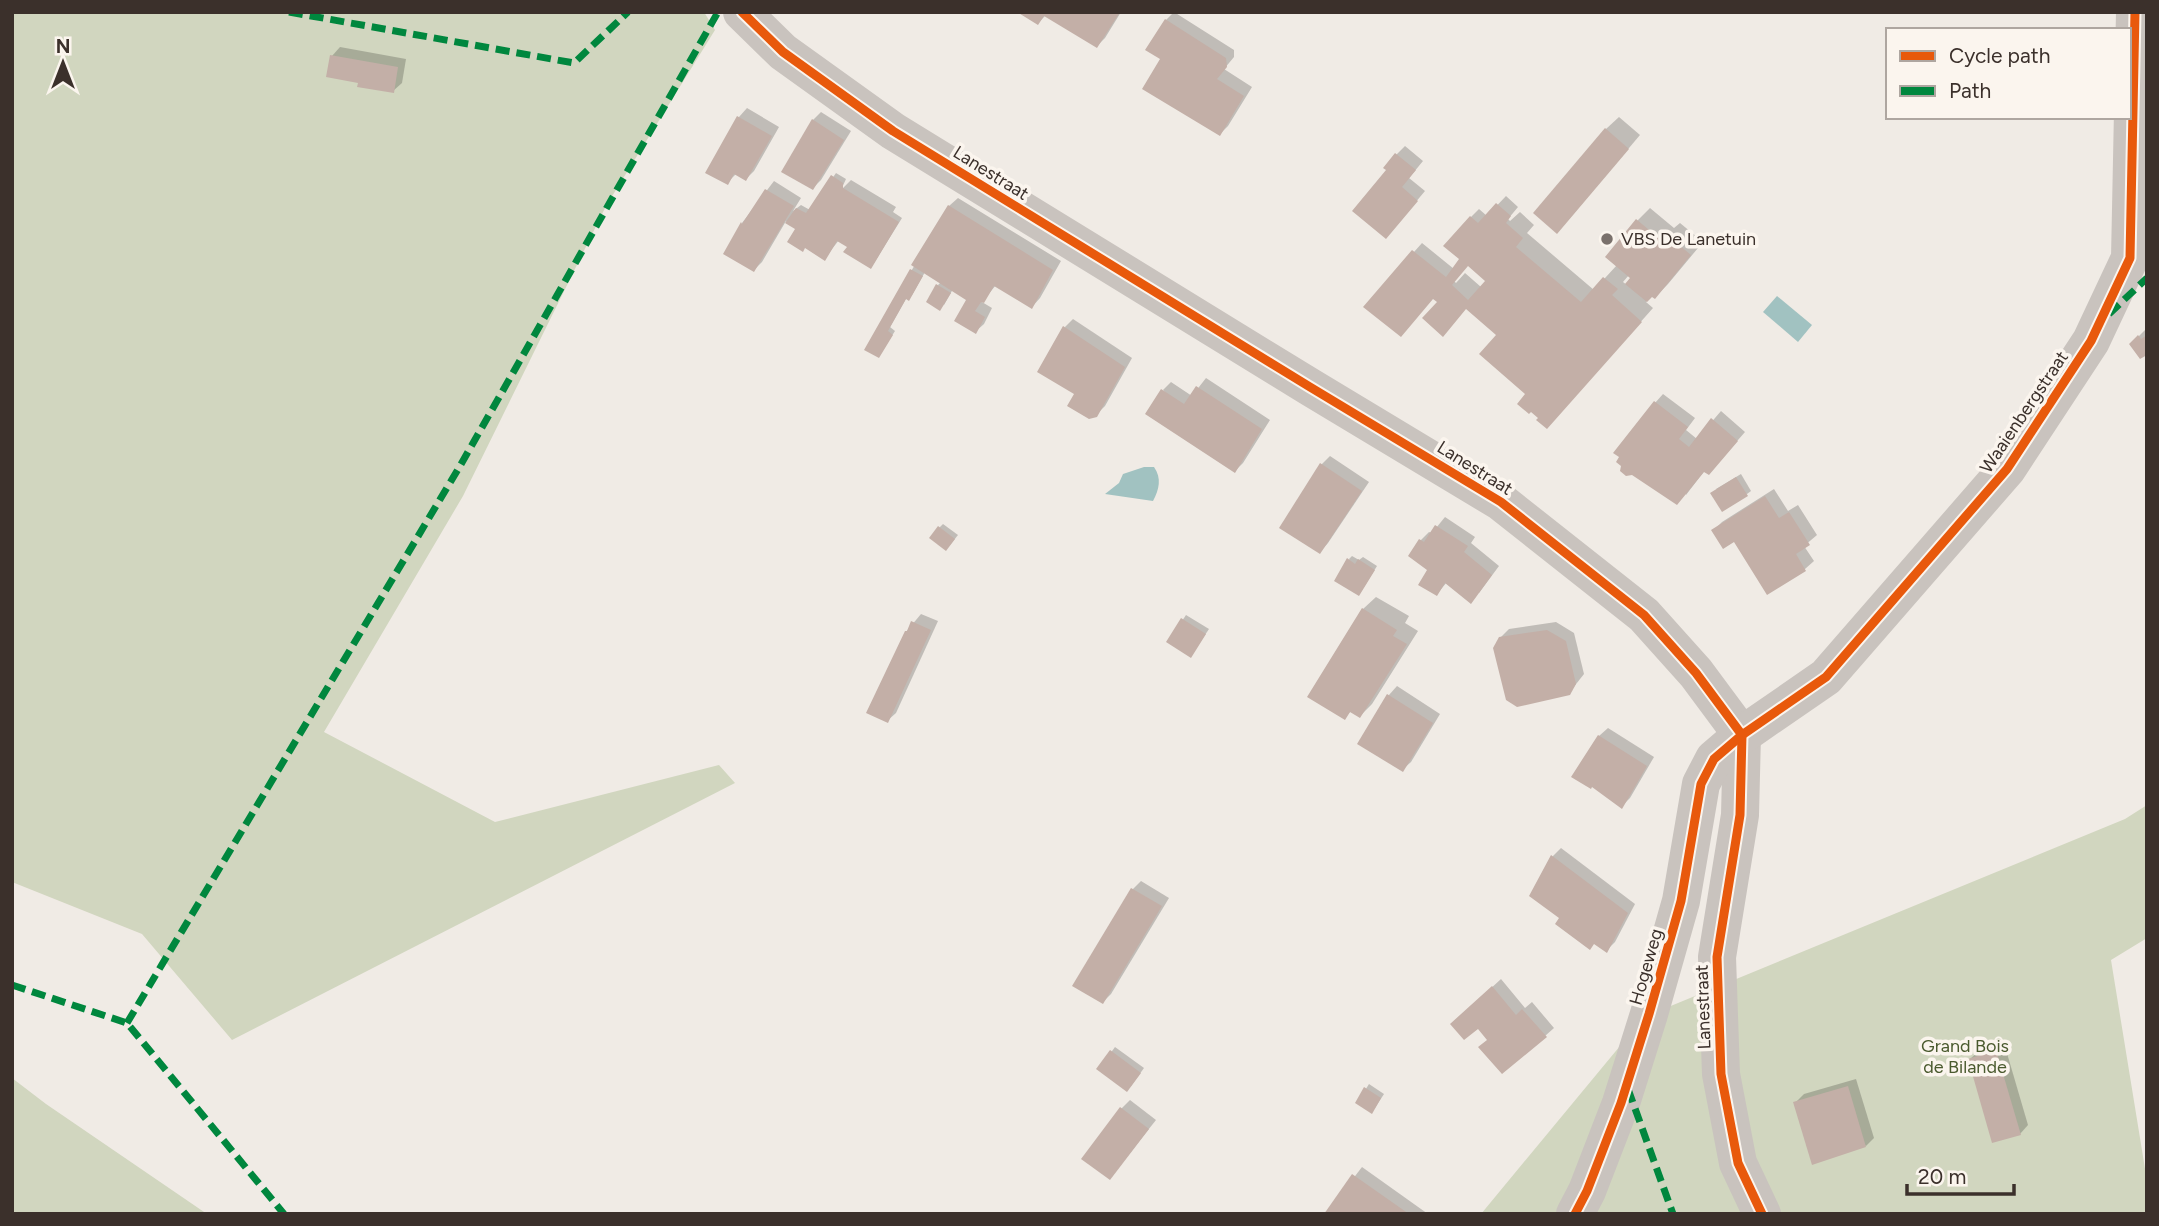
<svg xmlns="http://www.w3.org/2000/svg" width="2159" height="1226" viewBox="0 0 2159 1226" font-family="Figtree,sans-serif">
<style>
.green{fill:#d1d6bf}
.water{fill:#a1c2c1}
.shadow{fill:#0003;fill-rule:evenodd}
.building{fill:#c3afa7;fill-rule:evenodd}
.lines{fill:none;stroke-linecap:round;stroke-linejoin:round}
.minor{stroke:#c9c3be;stroke-width:38}
.quiet{stroke:#00873e;stroke-width:7;stroke-dasharray:14 7;stroke-linecap:butt}
.cycleway-casing{stroke:#fbf5ee;stroke-width:13}
.cycleway{stroke:#e8590c;stroke-width:9}
.poi-dot{fill:#7a716c;stroke:#fbf5ee;stroke-width:2.5}
.labels{text-anchor:middle;dominant-baseline:central;stroke-width:7;stroke-linejoin:round;paint-order:stroke}
.street-label{font-size:18px;fill:#3b302b;stroke:#fbf5ee}
.poi-label{font-size:18px;fill:#3b302b;stroke:#fbf5ee;text-anchor:start}
.park-label{font-size:18px;fill:#4a5a2e;stroke:#fbf5ee}
</style>
<rect width="100%" height="100%" fill="#f0ebe5"/>
<g class="green">
<polygon points="12,12 704,12 715,30 606,206 463,496 324,732 495,822 719,765 735,783 232,1040 142,934 12,882"/>
<polygon points="2147,805 2147,938 2111,960 2147,1181 2147,1214 1481,1214 1644,1017 2125,819"/>
<polygon points="12,1078 46,1104 207,1214 12,1214"/>
</g>
<g class="water">
<polygon points="1777,296 1812,325 1798,342 1763,312"/>
<path d="M 1144,467 L 1154,467 C 1162,478 1159,490 1153,501 L 1105,494 L 1119,483 L 1123,474 Z"/>
</g>
<g class="shadow">
<polygon points="1021,12 1121,12 1105,38 1097,46 1046,15 1038,23"/>
<polygon points="1174,12 1234,50 1234,57 1224,69 1252,87 1228,126 1220,134 1166,20"/>
<polygon points="340,47 406,59 402,83 393,91 360,81 332,56"/>
<polygon points="747,108 779,127 754,171 746,179 736,174 728,182 708,172 739,117"/>
<polygon points="821,112 851,131 821,180 813,188 813,120"/>
<polygon points="1619,117 1640,135 1569,219 1606,129"/>
<polygon points="1405,146 1423,161 1409,178 1425,191 1394,228 1389,170 1396,155"/>
<polygon points="836,173 846,179 841,190 851,180 896,207 893,212 902,218 874,263 839,240 825,258 806,247 798,229 786,221 762,262 754,270 725,253 742,223 774,181 801,198 793,211 801,205 810,210"/>
<path d="M 1506,196 L 1518,207 L 1508,219 L 1510,221 L 1520,212 L 1534,225 L 1527,233 L 1594,290 L 1617,265 L 1637,221 L 1650,208 L 1674,228 L 1680,223 L 1703,242 L 1668,284 L 1655,297 L 1653,295 L 1646,302 L 1653,308 L 1559,414 L 1533,386 L 1498,335 L 1467,307 L 1439,302 L 1434,297 L 1366,306 L 1422,243 L 1454,269 L 1461,259 L 1471,217 L 1479,209 L 1487,216 ZM 1469,264 L 1487,280 L 1481,287 L 1465,273 L 1456,283 L 1454,281 ZM 1629,275 L 1633,277 L 1627,285 L 1623,282 Z"/>
<polygon points="958,198 1061,261 1040,298 1032,307 996,285 982,302 992,308 984,324 975,332 969,300 953,289 944,305 938,285 941,282 925,272 912,295 907,297 890,327 895,331 879,356 866,349 949,206"/>
<polygon points="1073,319 1132,358 1105,406 1096,415 1077,393 1065,327"/>
<polygon points="2147,328 2147,353 2131,344"/>
<polygon points="1206,378 1270,420 1243,463 1235,471 1163,390 1171,382 1192,396"/>
<polygon points="1663,394 1695,418 1686,430 1697,439 1721,411 1745,432 1717,464 1705,470 1686,495 1655,403"/>
<polygon points="1330,456 1369,482 1328,543 1320,552 1281,527 1322,464"/>
<polygon points="1741,474 1751,491 1747,494 1716,489"/>
<polygon points="1774,489 1788,511 1798,505 1817,535 1804,546 1814,561 1805,569 1768,593 1735,540 1714,530 1722,522"/>
<polygon points="1445,517 1475,537 1471,543 1499,566 1479,593 1447,582 1437,594 1430,570 1411,556 1421,540 1429,532 1432,533"/>
<polygon points="943,524 958,535 950,545 939,528"/>
<polygon points="1352,556 1359,560 1363,557 1377,566 1362,590 1349,559"/>
<polygon points="1376,597 1409,616 1405,623 1418,631 1372,704 1360,716 1351,711 1345,717 1363,609"/>
<polygon points="921,614 938,621 896,713 887,721 906,632"/>
<polygon points="1186,615 1209,629 1191,656 1168,642"/>
<polygon points="1556,622 1574,633 1584,674 1569,693 1500,638 1509,629"/>
<polygon points="1397,686 1440,714 1411,762 1402,770 1359,743 1389,695"/>
<polygon points="1608,728 1654,757 1630,798 1622,806 1593,785 1599,736"/>
<polygon points="1561,848 1635,904 1615,942 1606,951 1532,895 1553,856"/>
<polygon points="1141,881 1169,898 1111,994 1103,1002 1133,889"/>
<polygon points="1501,979 1525,1008 1532,1002 1554,1028 1545,1036 1489,1039 1478,1027 1461,1016"/>
<polygon points="2004,1043 2028,1125 2020,1134 1970,1059 1979,1051"/>
<polygon points="1115,1047 1144,1068 1131,1086 1099,1069"/>
<polygon points="1856,1079 1874,1138 1866,1146 1795,1103 1804,1094"/>
<polygon points="1369,1084 1384,1094 1375,1108 1357,1103"/>
<polygon points="1130,1100 1156,1120 1110,1178 1121,1109"/>
<polygon points="1362,1167 1428,1214 1326,1214"/>
</g>
<g class="building">
<polygon points="1017,12 1120,12 1097,48 1044,16 1038,25"/>
<polygon points="1165,19 1226,58 1227,67 1217,79 1244,96 1220,136 1142,89 1160,59 1145,50"/>
<polygon points="330,55 398,67 394,93 357,87 358,83 326,77"/>
<polygon points="737,116 772,136 746,181 734,174 728,185 705,173"/>
<polygon points="812,119 844,140 813,190 781,172"/>
<polygon points="1605,128 1629,149 1557,234 1533,213"/>
<polygon points="1395,153 1416,170 1402,187 1418,201 1386,239 1352,211 1386,170 1383,168"/>
<polygon points="831,175 843,183 843,188 899,222 871,269 843,252 847,247 837,241 825,261 805,248 803,252 787,242 795,229 785,223 796,208 806,213"/>
<polygon points="765,189 794,206 754,272 723,254 741,222 742,224"/>
<path d="M 1496,203 L 1511,216 L 1506,223 L 1523,238 L 1516,247 L 1581,302 L 1603,277 L 1618,289 L 1612,295 L 1642,322 L 1547,429 L 1536,420 L 1538,418 L 1531,412 L 1529,414 L 1517,404 L 1525,394 L 1479,354 L 1496,335 L 1466,309 L 1443,337 L 1422,318 L 1437,302 L 1433,299 L 1401,337 L 1363,307 L 1412,250 L 1446,277 L 1459,259 L 1443,246 L 1470,216 L 1478,223 ZM 1468,266 L 1485,281 L 1468,300 L 1452,285 Z"/>
<polygon points="948,205 1053,270 1032,309 994,286 984,303 981,302 975,311 985,317 976,334 954,321 966,300 911,265"/>
<polygon points="1636,219 1661,240 1666,234 1691,255 1655,299 1652,297 1647,302 1625,284 1630,278 1605,257"/>
<polygon points="910,269 923,276 909,301 906,299 888,331 893,335 879,358 864,350"/>
<polygon points="936,284 951,293 940,311 926,302"/>
<polygon points="1063,326 1125,367 1097,417 1089,419 1067,406 1074,394 1037,372"/>
<polygon points="2138,335 2141,339 2147,335 2147,355 2140,359 2129,344"/>
<polygon points="1196,386 1262,429 1235,473 1145,414 1161,389 1184,404"/>
<polygon points="1654,401 1688,427 1679,439 1689,447 1711,418 1738,441 1709,475 1704,472 1677,505 1632,475 1626,476 1620,471 1621,466 1616,462 1619,457 1613,453"/>
<polygon points="1320,463 1362,491 1320,554 1279,528"/>
<polygon points="1736,477 1748,496 1722,512 1710,493"/>
<polygon points="1765,496 1779,518 1789,512 1810,545 1796,554 1806,571 1767,595 1734,542 1723,549 1711,530"/>
<polygon points="1435,525 1468,546 1464,552 1492,575 1471,604 1445,583 1437,596 1418,585 1427,570 1408,556 1419,539 1424,542"/>
<polygon points="938,526 955,539 946,551 929,538"/>
<polygon points="1347,558 1355,564 1358,559 1375,570 1359,596 1334,581"/>
<polygon points="1362,608 1397,630 1393,636 1407,644 1360,718 1350,712 1345,720 1307,697"/>
<polygon points="1181,618 1206,634 1191,658 1166,642"/>
<polygon points="911,621 931,630 888,723 866,713 905,631 907,631"/>
<polygon points="1547,630 1566,641 1576,684 1570,695 1517,707 1506,700 1493,648 1499,637"/>
<polygon points="1387,694 1433,723 1403,772 1357,744"/>
<polygon points="1598,735 1647,766 1622,809 1592,787 1591,789 1571,777"/>
<polygon points="1551,855 1628,913 1607,953 1594,944 1590,950 1555,924 1559,918 1529,896"/>
<polygon points="1131,888 1162,906 1103,1004 1072,986"/>
<polygon points="1492,986 1516,1015 1522,1009 1547,1037 1502,1074 1478,1047 1487,1040 1478,1029 1464,1040 1450,1024"/>
<polygon points="1110,1050 1141,1073 1127,1092 1096,1069"/>
<polygon points="1996,1050 2021,1135 1992,1143 1968,1059"/>
<polygon points="1848,1086 1866,1147 1812,1165 1793,1102"/>
<polygon points="1364,1087 1381,1098 1372,1114 1355,1103"/>
<polygon points="1120,1107 1149,1129 1110,1180 1081,1159"/>
<polygon points="1352,1174 1409,1214 1324,1214"/>
</g>
<g class="lines">
<g class="minor">
<polyline points="742,12 783,52 893,131 1310,387 1501,502 1644,615 1696,673 1742,735 1740,815 1717,957 1721,1074 1738,1163 1762,1214"/>
<polyline points="1575,1214 1587,1191 1621,1103 1649,1014 1681,901 1701,784 1714,759 1742,735 1826,677 2007,469 2091,341 2130,258 2135,12"/>
</g>
<g class="quiet">
<polyline points="289,12 574,63 628,12"/>
<polyline points="2109,314 2147,278"/>
<polyline points="12,985 127,1023 284,1214"/>
<polyline points="127,1023 460,466 718,12"/>
<polyline points="1628,1089 1673,1214"/>
</g>
<defs>
<g id="cycleway">
<polyline points="742,12 783,52 893,131 1310,387 1501,502 1644,615 1696,673 1742,735 1740,815 1717,957 1721,1074 1738,1163 1762,1214"/>
<polyline points="1575,1214 1587,1191 1621,1103 1649,1014 1681,901 1701,784 1714,759 1742,735 1826,677 2007,469 2091,341 2130,258 2135,12"/>
</g>
</defs>
<use href="#cycleway" class="cycleway-casing"/>
<use href="#cycleway" class="cycleway"/>
</g>
<circle class="poi-dot" cx="1607" cy="239" r="7"/>
<g class="labels">
<g class="street-label">
<text transform="translate(991 173) rotate(32)">Lanestraat</text>
<text transform="translate(2024 412) rotate(-56)">Waaienbergstraat</text>
<text transform="translate(1475 468) rotate(32)">Lanestraat</text>
<text transform="translate(1646 967) rotate(-74)">Hogeweg</text>
<text transform="translate(1703 1007) rotate(-92)">Lanestraat</text>
</g>
<g class="poi-label">
<text x="1621" y="239">VBS De Lanetuin</text>
</g>
<g class="park-label">
<text x="1965" y="1046">Grand Bois<tspan x="1965" dy="21">de Bilande</tspan></text>
</g>
</g>
<rect width="2159" height="1226" fill="none" stroke="#3b302b" stroke-width="28"/>
<rect x="1886" y="28" width="245" height="91" fill="#fbf5ee" stroke="#aea6a0" stroke-width="2"/>
<rect x="1900" y="51" width="35" height="10" fill="#e8590c" stroke="#aea6a0" stroke-width="2"/>
<text x="1949" y="63" font-size="21" fill="#3b302b">Cycle path</text>
<rect x="1900" y="86" width="35" height="10" fill="#00873e" stroke="#aea6a0" stroke-width="2"/>
<text x="1949" y="98" font-size="21" fill="#3b302b">Path</text>
<g transform="translate(63 63)" stroke="#fbf5ee" stroke-width="5" paint-order="stroke">
<path d="M0-5L12 26L0 18L-12 26Z" fill="#3b302b"/>
<text y="-10" font-size="19" font-weight="bold" text-anchor="middle" fill="#3b302b">N</text>
</g>
<path d="M1907 1184v10h107v-10" fill="none" stroke="#3b302b" stroke-width="3.5"/>
<text x="1918" y="1184" font-size="21" fill="#3b302b" stroke="#fbf5ee" stroke-width="5" paint-order="stroke">20 m</text>
</svg>
